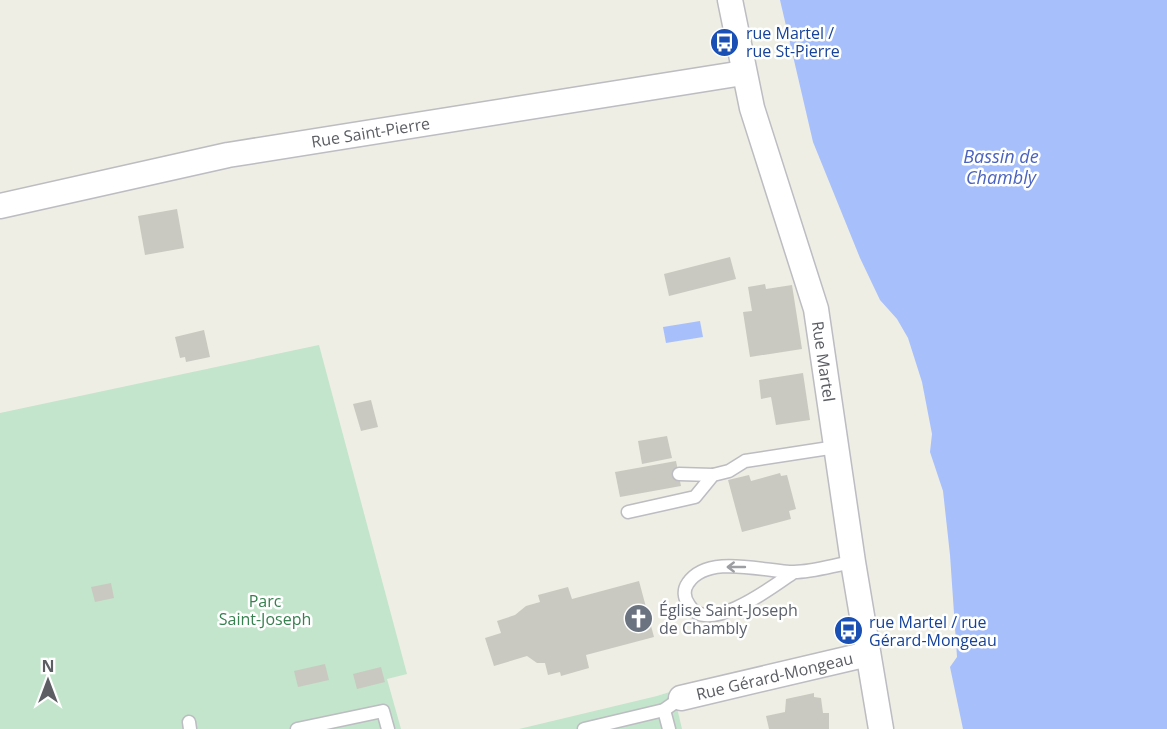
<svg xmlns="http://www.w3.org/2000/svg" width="1167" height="729" viewBox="0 0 1167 729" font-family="'Open Sans',sans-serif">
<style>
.green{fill:#c2e5cb}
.water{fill:#a7c0fb}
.building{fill:#c9c9c1}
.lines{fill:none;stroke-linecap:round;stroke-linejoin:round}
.lane-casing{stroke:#bcbcc2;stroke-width:15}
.street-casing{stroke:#bcbcc2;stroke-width:27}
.lane{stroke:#fff;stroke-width:12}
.street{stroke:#fff;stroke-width:24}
.oneway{stroke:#9d9ea2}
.labels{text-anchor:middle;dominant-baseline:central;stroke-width:5;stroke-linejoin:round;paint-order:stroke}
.transit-label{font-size:16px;fill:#164399;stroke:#fff;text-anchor:start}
.street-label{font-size:16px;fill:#5c5e64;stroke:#fff}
.park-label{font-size:16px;fill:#37804f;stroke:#fff}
.worship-label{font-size:16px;fill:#5b616d;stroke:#fff;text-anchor:start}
.water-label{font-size:18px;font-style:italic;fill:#4a63be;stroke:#fff}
</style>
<rect width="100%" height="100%" fill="#eeeee4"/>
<g class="green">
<polygon points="319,345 407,674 387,679 401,729 0,729 0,413"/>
<polygon points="673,691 682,729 519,729 657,696"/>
</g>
<g class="water">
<polygon points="780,0 1167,0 1167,729 963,729 950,667 957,657 950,555 943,491 930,452 932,434 922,382 908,338 897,319 880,300 860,258 813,142"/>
<polygon points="700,321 703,337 666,343 663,327"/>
</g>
<g class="building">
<polygon points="177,209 184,248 145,255 138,216"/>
<polygon points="730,257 736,279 669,296 664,274"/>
<polygon points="765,284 766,289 792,285 802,349 750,357 743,312 752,311 748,287"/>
<polygon points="204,330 210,357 186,362 185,357 180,358 175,337"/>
<polygon points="803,373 810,420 776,425 771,397 761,399 759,380"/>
<polygon points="371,400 378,427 361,431 353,404"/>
<polygon points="667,436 672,458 642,464 638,441"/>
<polygon points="676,461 681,486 620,497 615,472"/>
<polygon points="780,473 781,476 787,475 796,509 789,511 791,519 742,532 728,480 749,475 751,481"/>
<polygon points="639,581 654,637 586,655 589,668 561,676 560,672 548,675 545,663 537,663 527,656 494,666 485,638 501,633 497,621 515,615 526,606 540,602 538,595 568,587 572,599"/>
<polygon points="111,583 114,598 95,602 91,587"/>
<polygon points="325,664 329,680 298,687 294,671"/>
<polygon points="381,667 385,682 357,689 353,674"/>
<polygon points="814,693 814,697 821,698 823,713 829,713 829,729 769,729 766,716 785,712 786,699"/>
</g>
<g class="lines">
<defs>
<g id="lane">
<polyline points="679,474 713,475"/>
<polyline points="628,512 695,497 713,475 729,471 745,461 836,447"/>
<path d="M 794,572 C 775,585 708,637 689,605 C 684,598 683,590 688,583 C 708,553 765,572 794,572 C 813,572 834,565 853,562"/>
<polyline points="664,710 669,729"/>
<polyline points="189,722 190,729"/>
<polyline points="297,729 383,711 388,729"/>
<polyline points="584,729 664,710 681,698"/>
</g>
<g id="street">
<path id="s1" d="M 730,0 L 752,108 L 816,309 L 853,562 L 881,729"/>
<path id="s2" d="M 0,206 L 228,155 L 743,73"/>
<path id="s3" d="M 681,698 L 868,654"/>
</g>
</defs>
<use href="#lane" class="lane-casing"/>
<use href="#street" class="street-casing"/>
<use href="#lane" class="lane"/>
<use href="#street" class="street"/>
</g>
<defs><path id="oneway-shaft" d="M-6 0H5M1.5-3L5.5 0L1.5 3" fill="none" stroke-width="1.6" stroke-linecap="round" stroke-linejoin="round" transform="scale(1.5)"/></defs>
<use class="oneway" href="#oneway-shaft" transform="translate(736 567) rotate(-180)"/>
<defs>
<symbol id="bus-disc" viewBox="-11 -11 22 22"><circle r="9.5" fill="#1a4fb4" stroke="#fff"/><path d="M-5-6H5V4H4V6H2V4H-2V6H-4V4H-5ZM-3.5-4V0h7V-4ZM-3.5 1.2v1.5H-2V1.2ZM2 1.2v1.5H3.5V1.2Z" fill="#fff"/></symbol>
<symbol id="church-disc" viewBox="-11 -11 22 22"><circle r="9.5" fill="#6b7280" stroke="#fff"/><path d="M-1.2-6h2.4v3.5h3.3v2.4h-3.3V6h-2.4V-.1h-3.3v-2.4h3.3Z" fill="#fff"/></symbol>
</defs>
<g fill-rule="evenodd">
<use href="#bus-disc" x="708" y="26" width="33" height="33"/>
<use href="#church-disc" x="622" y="602" width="33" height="33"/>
<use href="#bus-disc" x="832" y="614" width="33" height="33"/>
</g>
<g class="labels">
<g class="transit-label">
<text x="746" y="33">rue Martel /<tspan x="746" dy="18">rue St-Pierre</tspan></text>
<text x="869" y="622">rue Martel / rue<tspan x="869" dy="18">Gérard-Mongeau</tspan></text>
</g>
<g class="street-label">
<text stroke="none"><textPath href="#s2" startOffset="378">Rue Saint-Pierre</textPath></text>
<text stroke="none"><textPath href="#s1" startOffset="374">Rue Martel</textPath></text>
<text stroke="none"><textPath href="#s3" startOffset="96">Rue Gérard-Mongeau</textPath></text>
</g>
<g class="park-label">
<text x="265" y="601">Parc<tspan x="265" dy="18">Saint-Joseph</tspan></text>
</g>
<g class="worship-label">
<text x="659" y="610">Église Saint-Joseph<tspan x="659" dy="18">de Chambly</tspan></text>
</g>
<g class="water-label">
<text x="1001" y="156">Bassin de<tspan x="1001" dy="21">Chambly</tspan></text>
</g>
</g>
<g transform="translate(48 681)" stroke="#ffffff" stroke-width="4.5" paint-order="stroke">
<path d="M0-4.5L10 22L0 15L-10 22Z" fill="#5c5e64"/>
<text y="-9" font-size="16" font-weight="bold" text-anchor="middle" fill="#5c5e64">N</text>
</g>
</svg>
